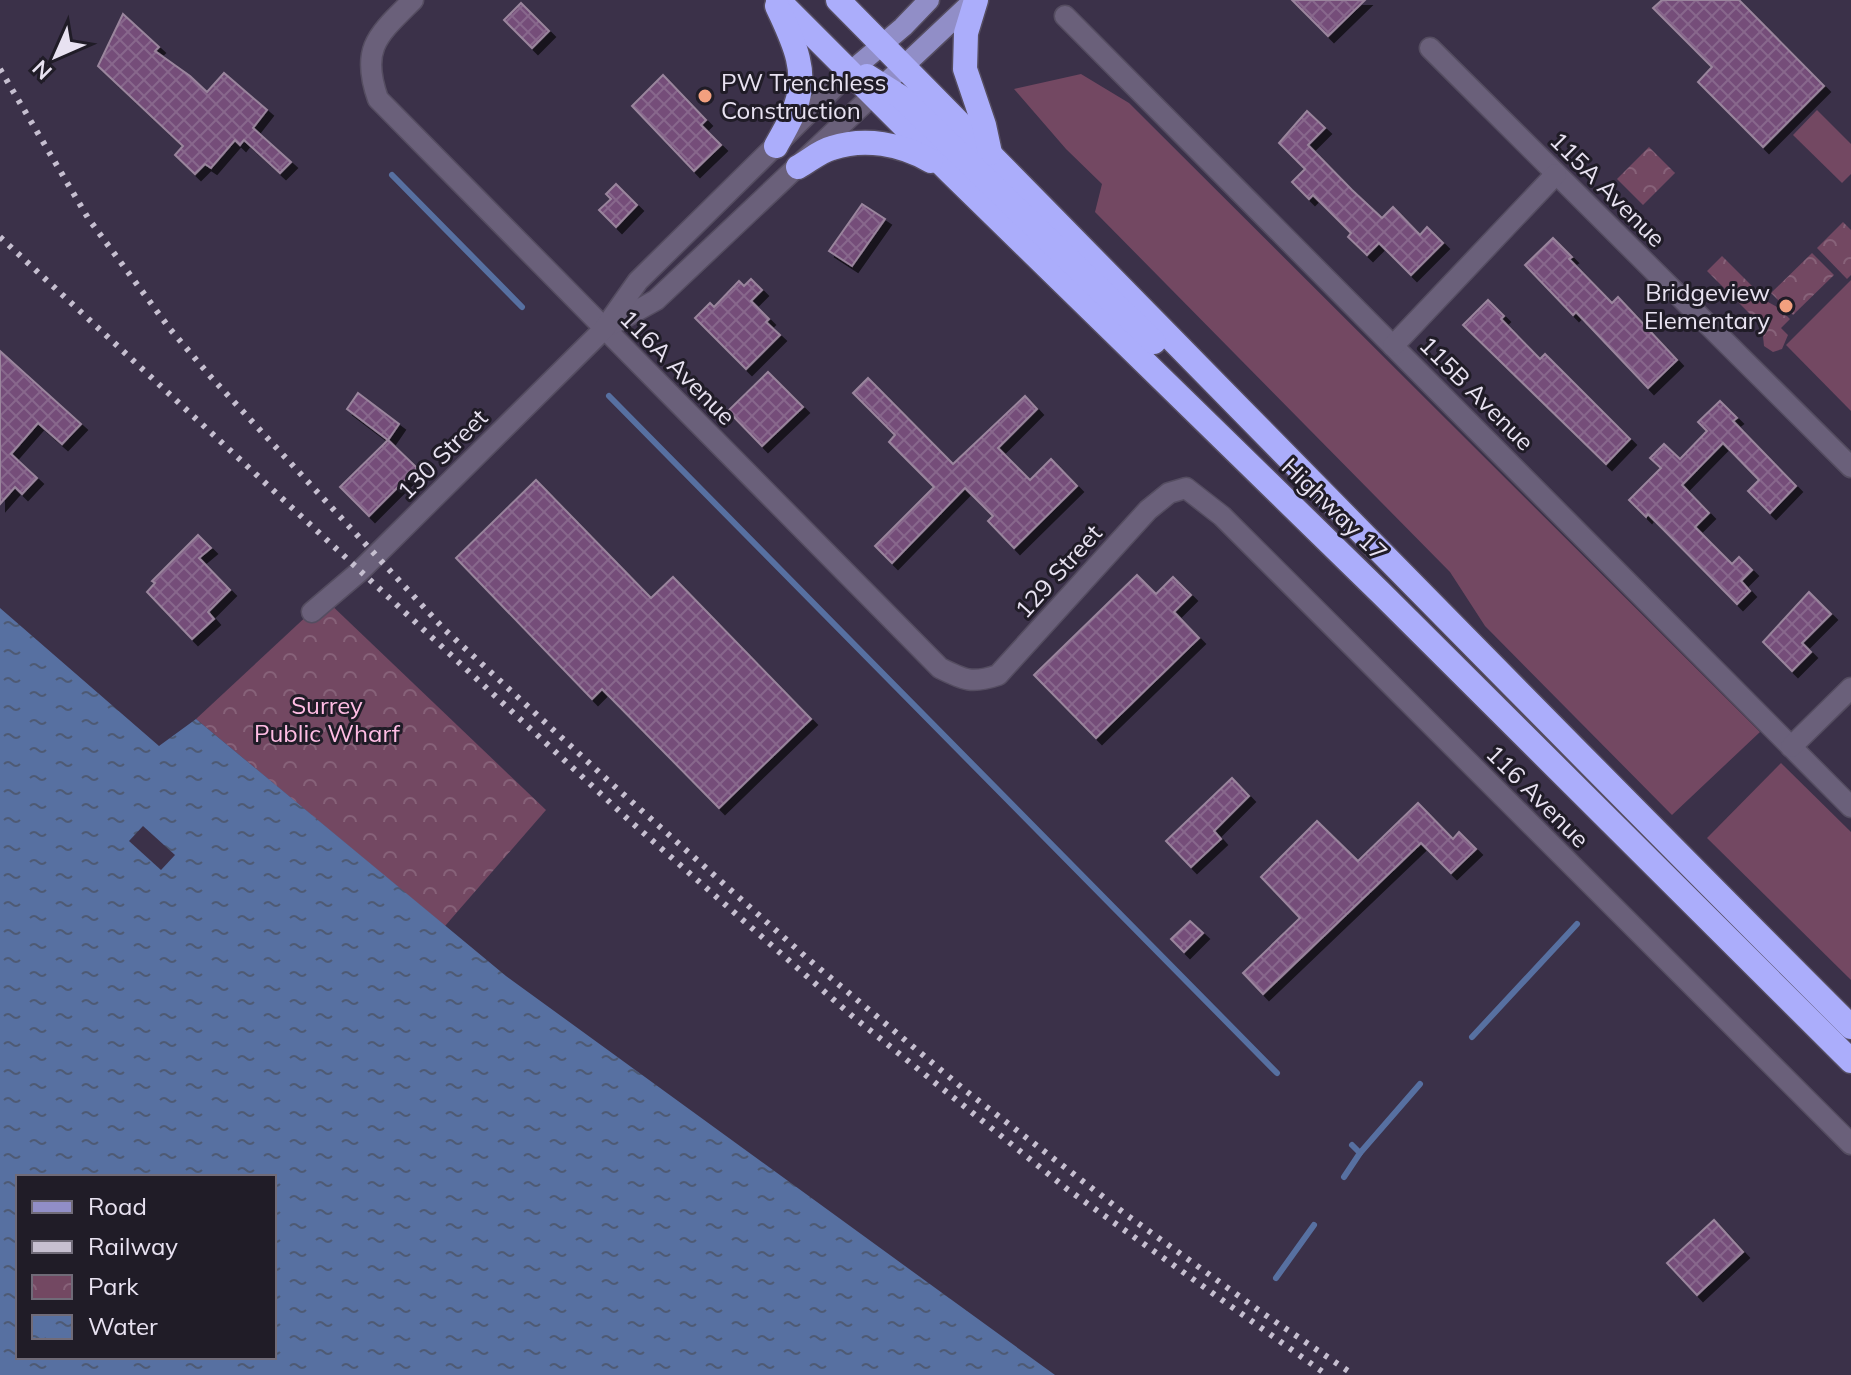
<svg xmlns="http://www.w3.org/2000/svg" width="1851" height="1375" viewBox="0 0 1851 1375" font-family="Mulish,sans-serif">
<style>
.green{fill:#734862}
.park{fill:url(#park-crowns)}
.water{fill:url(#water-ripples);fill-rule:evenodd}
.pier{fill:#3b3149}
.lines{fill:none;stroke-linecap:round;stroke-linejoin:round}
.stream{stroke:#5770a1;stroke-width:6}
.building{fill:url(#building-cross-hatch);stroke:#9a859d;stroke-width:2;filter:url(#shadow)}
.minor-casing{stroke:#554d61;stroke-width:23}
.major-casing{stroke:#554d61;stroke-width:23}
.highway-casing{stroke:#554d61;stroke-width:27}
.minor{stroke:#6a607a;stroke-width:20}
.major{stroke:#918ec7;stroke-width:20}
.highway{stroke:#abadfb;stroke-width:24}
.rail{stroke:#c6bfd0;stroke-width:6;stroke-dasharray:4 8;stroke-linecap:butt}
.poi-dot{fill:#f2a07f;stroke:#201c27;stroke-width:3}
.labels{text-anchor:middle;dominant-baseline:central;stroke-width:6;stroke-linejoin:round;paint-order:stroke}
.poi-label{font-size:24px;fill:#e8e2f1;stroke:#201c27;text-anchor:start}
.street-label{font-size:24px;fill:#e8e2f1;stroke:#201c27}
.park-label{font-size:24px;fill:#ffbde4;stroke:#201c27}
</style>
<defs>
<pattern id="park-crowns" width="20" height="18" patternUnits="userSpaceOnUse" patternTransform="scale(2)"><rect width="20" height="18" fill="#734862"/><path d="M2 6a3 3 0 1 1 6 0M12 15a3 3 0 1 1 6 0" fill="none" stroke="#876279"/></pattern>
<pattern id="water-ripples" width="26" height="14" patternUnits="userSpaceOnUse" patternTransform="scale(2)"><rect width="26" height="14" fill="#5770a1"/><path d="M2 4q2-2 4 0t4 0M15 11q2-2 4 0t4 0" fill="none" stroke="#4e5a74"/></pattern>
<pattern id="building-cross-hatch" width="8" height="8" patternUnits="userSpaceOnUse" patternTransform="scale(2)"><rect width="8" height="8" fill="#744e79"/><path d="M0 0l8 8M0 8l8-8" fill="none" stroke="#88678c"/></pattern>
<filter id="shadow"><feDropShadow dx="6" dy="6" stdDeviation="0" flood-color="#0009"/></filter>
</defs>
<rect width="100%" height="100%" fill="#3b3149"/>
<g class="green">
<polygon points="1081,74 1129,103 1760,732 1672,815 1485,626 1450,572 1095,212 1102,184 1066,149 1014,89"/>
<polygon points="1817,110 1851,144 1851,174 1842,183 1793,135"/>
<polygon points="1851,280 1851,411 1786,345"/>
<polygon points="1781,763 1851,832 1851,980 1707,838"/>
</g>
<g class="park">
<polygon points="1649,147 1675,173 1643,205 1617,179"/>
<polygon points="1843,222 1851,230 1851,275 1847,279 1817,248"/>
<polygon points="1812,253 1834,275 1793,315 1771,293"/>
<polygon points="1722,256 1768,302 1779,308 1790,319 1781,328 1788,335 1782,349 1773,352 1764,346 1762,326 1707,271"/>
<polygon points="325,599 546,810 445,926 196,719"/>
</g>
<path class="water" d="M 0,608 L 159,746 L 196,719 L 506,976 L 1055,1375 L 0,1375 ZM 18,1177 L 274,1177 L 274,1357 L 18,1357 Z"/>
<polygon class="pier" points="143,826 175,855 161,870 129,841"/>
<g class="lines">
<g class="stream">
<polyline points="392,175 522,307"/>
<polyline points="609,396 1277,1073"/>
<polyline points="1472,1037 1577,924"/>
<polyline points="1360,1153 1420,1084"/>
<polyline points="1344,1177 1360,1153 1352,1145"/>
<polyline points="1276,1278 1314,1225"/>
</g>
</g>
<g class="building">
<polygon points="1292,0 1365,0 1328,36"/>
<polygon points="1662,0 1739,0 1824,86 1763,147 1698,82 1712,67 1653,8"/>
<polygon points="521,3 549,31 532,48 504,20"/>
<polygon points="123,14 159,47 155,51 190,76 207,92 224,73 267,110 253,128 291,162 280,173 244,140 240,145 235,140 211,168 205,164 195,174 175,155 183,146 98,66"/>
<polygon points="663,75 706,120 701,125 721,145 694,171 632,106"/>
<polygon points="1307,111 1325,128 1308,145 1352,190 1382,218 1393,207 1420,235 1427,227 1443,243 1411,275 1379,243 1367,255 1348,237 1351,233 1313,195 1309,199 1292,182 1305,169 1279,143"/>
<polygon points="616,184 637,205 616,227 599,210 611,199 606,194"/>
<polygon points="862,204 885,219 852,266 829,251"/>
<polygon points="1553,238 1572,257 1569,259 1612,303 1618,297 1677,360 1648,388 1576,312 1573,315 1525,265"/>
<polygon points="751,279 762,290 751,301 769,319 766,322 780,335 746,369 695,318 710,303 714,307 739,281 744,286"/>
<polygon points="1488,300 1504,316 1501,319 1540,359 1545,354 1630,439 1606,464 1463,325"/>
<polygon points="0,351 81,424 62,444 38,423 11,454 37,478 22,494 15,487 0,504"/>
<polygon points="768,372 803,407 762,446 728,411"/>
<polygon points="868,378 953,464 1025,396 1037,409 998,448 1030,480 1051,459 1077,486 1014,548 988,521 993,516 965,488 892,563 875,546 934,487 889,442 895,435 853,393"/>
<polygon points="358,393 399,424 388,440 347,409"/>
<polygon points="1720,401 1737,418 1733,421 1796,486 1770,513 1748,491 1759,480 1723,443 1682,485 1709,513 1695,527 1732,564 1739,557 1752,570 1741,581 1750,591 1737,604 1648,514 1646,517 1629,500 1661,468 1650,458 1664,444 1680,459 1707,431 1698,422"/>
<polygon points="388,440 417,468 369,516 340,487"/>
<polygon points="536,480 651,598 673,577 811,719 719,808 602,689 592,699 456,558"/>
<polygon points="198,535 211,548 199,558 230,590 208,612 214,619 192,639 147,592 155,583 152,581"/>
<polygon points="1137,575 1156,594 1173,577 1191,595 1174,612 1199,638 1096,738 1034,675"/>
<polygon points="1809,592 1831,614 1802,643 1811,652 1792,671 1763,642"/>
<polygon points="1232,778 1249,796 1214,831 1221,839 1191,867 1166,841"/>
<polygon points="1418,803 1453,839 1459,832 1476,849 1451,873 1421,843 1263,994 1243,973 1300,918 1261,877 1317,821 1358,861"/>
<polygon points="1190,921 1203,933 1184,952 1171,939"/>
<polygon points="1714,1220 1743,1252 1697,1295 1667,1263"/>
</g>
<g class="lines">
<defs>
<g id="minor">
<path d="M 413,0 C 378,35 360,48 378,99 L 940,668 C 964,680 972,684 998,675 L 1148,510 L 1169,493 L 1186,488 L 1222,516 L 1851,1144"/>
<polyline points="1065,16 1851,807"/>
<polyline points="1430,48 1851,467"/>
<polyline points="611,325 656,300 873,95"/>
<polyline points="1393,346 1556,174"/>
<polyline points="312,612 359,572 604,329 638,281 850,72"/>
<polyline points="1791,747 1851,688"/>
</g>
<g id="major">
<polyline points="850,72 903,27 929,0"/>
<polyline points="873,95 974,0"/>
</g>
<g id="highway">
<polyline points="778,0 950,172 1382,594 1851,1061"/>
<path d="M 838,0 C 1176,342 1511,687 1851,1027"/>
<polyline points="976,0 966,33 965,69 984,125 990,153"/>
<polyline points="867,76 902,98 1154,342"/>
<path d="M 776,146 C 783,133 792,119 796,105 C 809,69 791,37 777,6"/>
<path d="M 798,167 C 809,161 820,151 832,148 C 865,137 901,144 931,161"/>
</g>
</defs>
<use href="#minor" class="minor-casing"/>
<use href="#major" class="major-casing"/>
<use href="#highway" class="highway-casing"/>
<use href="#minor" class="minor"/>
<use href="#major" class="major"/>
<use href="#highway" class="highway"/>
<g class="rail">
<polyline points="0,69 88,218 170,329 211,377 444,629 613,785 807,958 966,1091 1128,1216 1264,1314 1354,1375"/>
<polyline points="0,237 630,821 851,1015 1067,1189 1327,1375"/>
</g>
</g>
<g class="poi-dot">
<circle cx="705" cy="96" r="8"/>
<circle cx="1786" cy="306" r="8"/>
</g>
<g class="labels">
<g class="poi-label">
<text x="721" y="82">PW Trenchless<tspan x="721" dy="28">Construction</tspan></text>
<text x="1770" y="292" text-anchor="end">Bridgeview<tspan x="1770" dy="28">Elementary</tspan></text>
</g>
<g class="street-label">
<text transform="translate(1608 189) rotate(45)">115A Avenue</text>
<text transform="translate(678 367) rotate(45)">116A Avenue</text>
<text transform="translate(1477 393) rotate(45)">115B Avenue</text>
<text transform="translate(442 454) rotate(-45)">130 Street</text>
<text transform="translate(1335 509) rotate(44)">Highway 17</text>
<text transform="translate(1058 571) rotate(-48)">129 Street</text>
<text transform="translate(1538 796) rotate(45)">116 Avenue</text>
</g>
<g class="park-label">
<text x="327" y="705">Surrey<tspan x="327" dy="28">Public Wharf</tspan></text>
</g>
</g>
<rect x="16" y="1175" width="260" height="184" fill="#201c27" stroke="#706b78" stroke-width="2"/>
<rect x="32" y="1201" width="40" height="12" fill="#918ec7" stroke="#706b78" stroke-width="2"/>
<text x="88" y="1215" font-size="24" fill="#e8e2f1">Road</text>
<rect x="32" y="1241" width="40" height="12" fill="#c6bfd0" stroke="#706b78" stroke-width="2"/>
<text x="88" y="1255" font-size="24" fill="#e8e2f1">Railway</text>
<rect x="32" y="1275" width="40" height="24" fill="url(#park-crowns)" stroke="#706b78" stroke-width="2"/>
<text x="88" y="1295" font-size="24" fill="#e8e2f1">Park</text>
<rect x="32" y="1315" width="40" height="24" fill="url(#water-ripples)" stroke="#706b78" stroke-width="2"/>
<text x="88" y="1335" font-size="24" fill="#e8e2f1">Water</text>
<g transform="translate(56 56) rotate(225)" stroke="#201c27" stroke-width="6" paint-order="stroke">
<path d="M0-6L14 30L0 20L-14 30Z" fill="#e8e2f1"/>
<text y="-12" font-size="22" font-weight="bold" text-anchor="middle" fill="#e8e2f1">N</text>
</g>
</svg>
